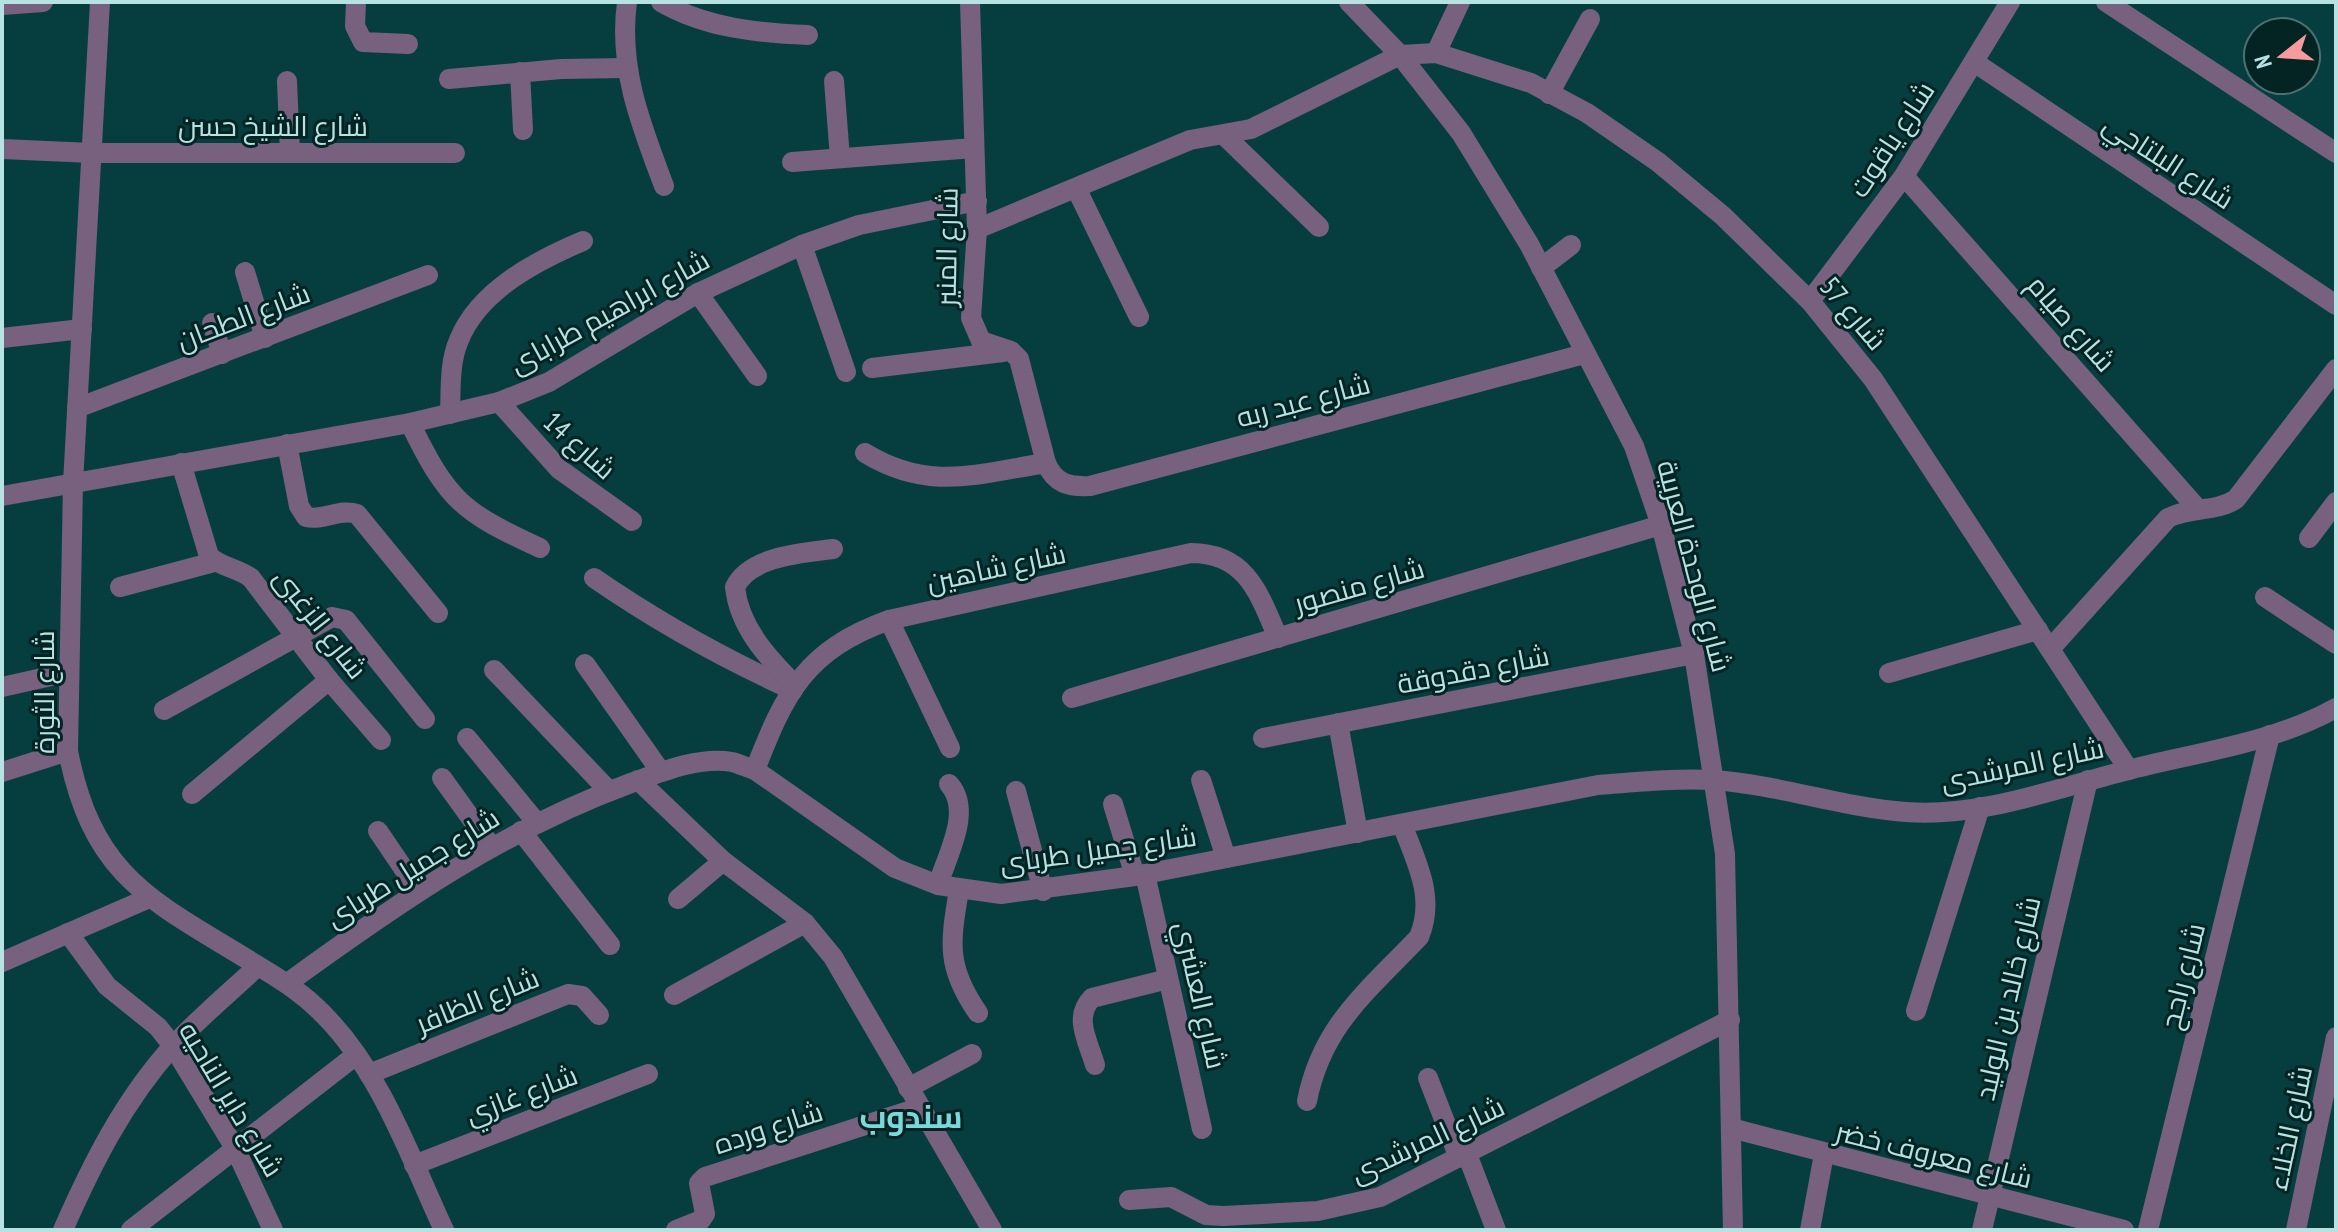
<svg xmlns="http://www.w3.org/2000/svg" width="2338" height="1232" viewBox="0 0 2338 1232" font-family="'PT Sans Narrow',Cairo,sans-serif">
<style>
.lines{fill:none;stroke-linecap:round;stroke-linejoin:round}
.street{stroke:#77617f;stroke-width:20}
.labels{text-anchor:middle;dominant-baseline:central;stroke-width:6;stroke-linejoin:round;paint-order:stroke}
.street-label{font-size:28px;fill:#b7e2e3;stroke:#042323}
.quarter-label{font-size:32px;font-weight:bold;fill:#7bd8da;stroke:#042323}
</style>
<rect width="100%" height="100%" fill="#063e40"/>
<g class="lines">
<g class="street">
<path d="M 100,2 L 73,483 L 68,751 C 93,879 153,901 255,964 C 281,980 302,992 323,1014 C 381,1072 410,1157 444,1230"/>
<polyline points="356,2 355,26 363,42 408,44"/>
<path d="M 627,2 C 618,68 641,125 664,186"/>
<path d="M 661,2 C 706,28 758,33 808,35"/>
<path d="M 970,2 L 977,229 L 971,318 L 981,341 L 1011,351 L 1019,359 L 1046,463 C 1055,484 1069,487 1090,486 L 1584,354"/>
<polyline points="1349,2 1400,55 1461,133 1529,244 1634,446 1661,525 1694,654 1725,854 1733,1230"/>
<polyline points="2106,2 2336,153"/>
<polyline points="2,5 43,2"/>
<polyline points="1436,53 1460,2"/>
<polyline points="1974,62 2336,305"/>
<polyline points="520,72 523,130"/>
<polyline points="449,79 561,69 626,68"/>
<polyline points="287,81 290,153"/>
<polyline points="834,81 840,158"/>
<polyline points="1549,94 1590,19"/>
<polyline points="1225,136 1319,227"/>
<polyline points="2,149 92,153 455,153"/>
<polyline points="792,162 974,148"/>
<polyline points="1904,176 2197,508"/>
<polyline points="1077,190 1139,317"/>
<polyline points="977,229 1190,140 1251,129 1400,55 1436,53 1531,83 1587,113 1658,162 1723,216 1810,301 1873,379 2129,770"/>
<polyline points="802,245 846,372"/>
<polyline points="1541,268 1571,245"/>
<polyline points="245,272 265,338"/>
<polyline points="698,293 757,376"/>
<polyline points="1810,301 1904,176 2010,2"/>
<polyline points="212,323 222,354"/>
<polyline points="2,338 82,329"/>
<polyline points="872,368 1003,352"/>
<polyline points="499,402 559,469 632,521"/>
<polyline points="77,408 428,275"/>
<path d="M 450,414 C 451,389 449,363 459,340 C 479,290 538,260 583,241"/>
<path d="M 410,423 C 448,501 462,512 540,548"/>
<path d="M 287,444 L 299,506 L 306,517 C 324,521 340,508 357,514 L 438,613"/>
<path d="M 865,453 C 929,492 976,474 1046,463"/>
<path d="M 181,463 L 209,556 C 220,567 238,568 251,578 L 329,680 L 381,740"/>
<polyline points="2,496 410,423 499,402 549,382 698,293 802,245 859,225 977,201"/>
<polyline points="2309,538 2336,502"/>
<path d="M 594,578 C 658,622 722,658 793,690"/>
<polyline points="120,587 214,562"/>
<polyline points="2265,597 2336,644"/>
<polyline points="889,620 950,748"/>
<path d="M 2050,649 L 2168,518 C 2191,506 2215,513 2236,499 L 2336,369"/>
<polyline points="585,664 661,772"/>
<polyline points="494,670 609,791"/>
<polyline points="1889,673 2038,630"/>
<path d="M 795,685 C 768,658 739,627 735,587 C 750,556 803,553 833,549"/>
<polyline points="2,687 69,672"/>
<polyline points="1072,698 1661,525"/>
<polyline points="164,710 332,617 346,620 425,719"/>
<polyline points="1338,723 1358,833"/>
<polyline points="467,738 537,823"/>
<polyline points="1263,738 1694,654"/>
<path d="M 755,770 C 785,692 806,650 889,620 L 1191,553 C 1246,553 1259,593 1278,638"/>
<polyline points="2,772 68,751"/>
<polyline points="442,778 491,846"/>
<polyline points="638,780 723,861 805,923 833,957 992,1230"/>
<polyline points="1201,780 1226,858"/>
<polyline points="1016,791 1043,891"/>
<polyline points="192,794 329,680"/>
<polyline points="1113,804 1135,876"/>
<polyline points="378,831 418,890"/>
<polyline points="521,831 610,945"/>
<polyline points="1145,874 1202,1129"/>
<path d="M 938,885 C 947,855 973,811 949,784"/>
<path d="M 959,890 C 950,943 946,967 978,1013"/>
<polyline points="678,899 723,861"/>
<polyline points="68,933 107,986 158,1027 173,1046 235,1148 273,1230"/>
<polyline points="2,962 149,898"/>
<path d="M 289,982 C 399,902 503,830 631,783 C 661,772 700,756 732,762 C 740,764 748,768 755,770 L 895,868 L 938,885 L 1001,894 L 1135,876 L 1598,785 C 1636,782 1675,778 1714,780 C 1779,785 1841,807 1906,812 C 1981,818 2060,787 2132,769 C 2200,752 2275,742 2336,708"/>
<polyline points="674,995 805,923"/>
<polyline points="1916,1011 1980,807"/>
<path d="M 1095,1065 C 1088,1041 1073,1017 1092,998 L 1168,979"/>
<polyline points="369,1074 568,994 582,996 599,1015"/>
<polyline points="1428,1078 1459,1158"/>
<polyline points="908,1088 972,1054"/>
<path d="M 1307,1101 C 1322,1025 1368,991 1419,937 C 1436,897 1416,862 1402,824"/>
<polyline points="1731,1128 2124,1230"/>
<polyline points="1467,1154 1496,1230"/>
<polyline points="414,1165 648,1074"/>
<polyline points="1129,1200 1171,1197 1206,1215 1223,1216 1318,1211 1380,1197 1730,1020"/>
<path d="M 63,1230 C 92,1164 124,1100 173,1046 C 199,1018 230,992 258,966"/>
<polyline points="131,1230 356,1055"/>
<polyline points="676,1230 701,1220 705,1214 699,1183 705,1177 918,1108"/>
<polyline points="1810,1230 1824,1154"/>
<polyline points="1982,1230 2088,780"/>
<polyline points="2148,1230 2270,735"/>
<polyline points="2296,1230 2336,1037"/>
</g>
</g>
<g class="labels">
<g class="street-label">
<text x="273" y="125">شارع الشيخ حسن</text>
<text transform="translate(1891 139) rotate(-57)">شارع ياقوت</text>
<text transform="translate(2169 161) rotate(33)">شارع البلتاجي</text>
<text transform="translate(946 247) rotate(-89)">شارع المنير</text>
<text transform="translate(609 311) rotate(-29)">شارع ابراهيم طراباى</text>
<text transform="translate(1854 313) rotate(50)">شارع 57</text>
<text transform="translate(243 316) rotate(-21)">شارع الطحان</text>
<text transform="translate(2072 323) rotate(49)">شارع صيام</text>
<text transform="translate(1303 400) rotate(-15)">شارع عبد ربه</text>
<text transform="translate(580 445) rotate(42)">شارع 14</text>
<text transform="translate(1695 566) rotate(75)">شارع الوحدة العربية</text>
<text transform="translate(996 567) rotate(-12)">شارع شاهين</text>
<text transform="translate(1359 585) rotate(-16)">شارع منصور</text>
<text transform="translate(321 623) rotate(52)">شارع الزغبى</text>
<text transform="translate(1473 669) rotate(-11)">شارع دقدوقة</text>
<text transform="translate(43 692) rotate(-90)">شارع الثورة</text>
<text transform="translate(2022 764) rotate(-12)">شارع المرشدى</text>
<text transform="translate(1098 849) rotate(-8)">شارع جميل طرباى</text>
<text transform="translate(412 867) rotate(-32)">شارع جميل طرباى</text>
<text transform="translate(2182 976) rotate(-76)">شارع راجح</text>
<text transform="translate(1201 995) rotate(77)">شارع العشري</text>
<text transform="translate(2007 998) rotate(-77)">شارع خالد بن الوليد</text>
<text transform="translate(477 1000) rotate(-22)">شارع الظافر</text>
<text transform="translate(521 1094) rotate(-21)">شارع غازي</text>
<text transform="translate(232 1099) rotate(59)">شارع داير الناحيه</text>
<text transform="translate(768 1127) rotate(-18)">شارع ورده</text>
<text transform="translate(2289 1128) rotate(-78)">شارع الخلاء</text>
<text transform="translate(1427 1139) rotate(-25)">شارع المرشدى</text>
<text transform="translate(1934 1154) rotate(14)">شارع معروف خضر</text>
</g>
<g class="quarter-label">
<text x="911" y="1116">سندوب</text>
</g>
</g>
<rect width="2338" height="1232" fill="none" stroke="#b7e2e3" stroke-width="8"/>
<g transform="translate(2282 56) rotate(253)"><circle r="38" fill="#042323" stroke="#4c6f70" stroke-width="2"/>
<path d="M0-6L14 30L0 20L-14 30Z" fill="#f59b9e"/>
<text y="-12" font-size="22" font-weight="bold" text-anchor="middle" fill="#b7e2e3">N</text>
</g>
</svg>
